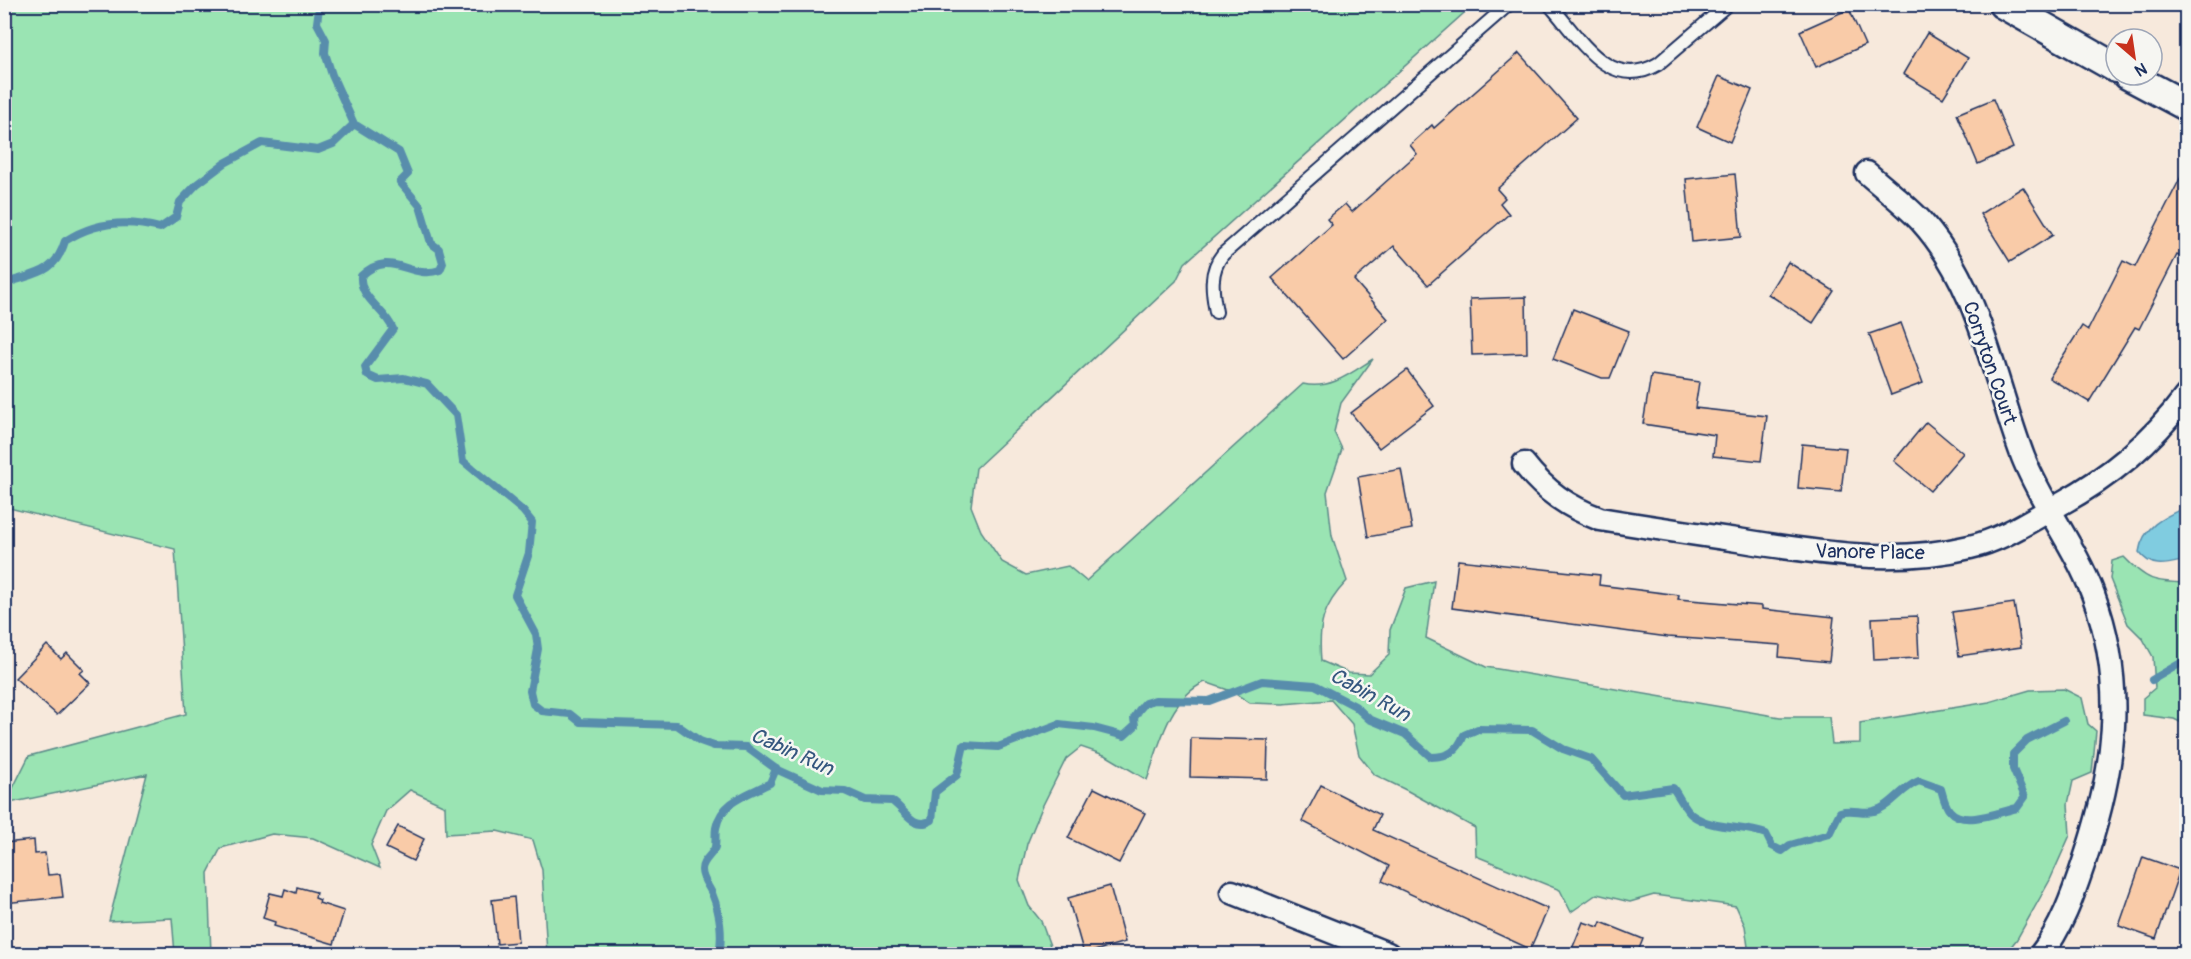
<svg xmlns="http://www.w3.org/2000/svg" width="2191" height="959" viewBox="0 0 2191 959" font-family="Pangolin,sans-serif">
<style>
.green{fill:#9ae4b3;stroke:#5a8a88;stroke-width:1.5}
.water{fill:#80cce0;stroke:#588dac;stroke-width:1.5}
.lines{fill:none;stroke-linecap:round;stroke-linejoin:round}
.stream{stroke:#588dac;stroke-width:8}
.building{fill:#f9cba8;stroke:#1b2f5e;stroke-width:1.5}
.service-casing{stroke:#1b2f5e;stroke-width:16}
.minor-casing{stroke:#1b2f5e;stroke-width:27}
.tertiary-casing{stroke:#1b2f5e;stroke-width:33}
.service{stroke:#f6f6f2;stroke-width:12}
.minor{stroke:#f6f6f2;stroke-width:22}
.tertiary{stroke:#f6f6f2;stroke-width:28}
.labels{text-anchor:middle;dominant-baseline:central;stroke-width:5;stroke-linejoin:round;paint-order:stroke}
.street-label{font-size:20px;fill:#1b2f5e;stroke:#f6f6f2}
.water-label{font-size:21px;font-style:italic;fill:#34567e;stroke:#f6f6f2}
</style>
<rect width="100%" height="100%" fill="#f7e9dc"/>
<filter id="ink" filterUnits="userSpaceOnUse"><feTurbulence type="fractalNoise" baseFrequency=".0167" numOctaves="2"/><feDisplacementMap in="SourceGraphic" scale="12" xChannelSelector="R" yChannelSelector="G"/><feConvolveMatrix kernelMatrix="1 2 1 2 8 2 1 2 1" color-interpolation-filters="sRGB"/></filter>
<g filter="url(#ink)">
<g class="green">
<path d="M 5,4 L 1473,5 L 1185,263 L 1176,281 L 976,468 L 971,506 L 981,531 L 1002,562 L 1026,575 L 1068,566 L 1086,581 L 1303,384 C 1331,390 1351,373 1373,359 L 1341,403 L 1334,432 L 1342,449 L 1327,492 L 1332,536 L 1347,581 C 1322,607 1318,626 1321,661 L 1349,673 L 1369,674 L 1389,655 L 1390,630 L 1406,588 L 1434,581 L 1426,638 L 1486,667 L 1780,717 L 1829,717 L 1832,744 L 1860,743 L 1860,723 L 1989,702 L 2030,690 L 2064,689 L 2082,698 L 2088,724 L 2096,731 L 2092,773 L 2073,781 L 2068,804 L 2070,835 L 2050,880 L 2017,939 L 2005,954 L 1749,954 L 1745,926 L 1736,906 L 1654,895 L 1630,902 L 1597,894 L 1571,912 L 1560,890 L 1476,856 L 1475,828 L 1406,790 L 1375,775 L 1359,755 L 1352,724 L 1331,700 L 1283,704 L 1250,703 L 1231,691 L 1205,682 C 1169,698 1159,746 1147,780 L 1107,756 L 1081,747 L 1066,759 L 1043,805 L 1027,844 L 1019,880 L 1029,906 L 1041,921 L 1053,954 L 547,954 L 542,870 L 533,840 L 497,831 L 446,834 L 445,806 L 410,790 L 386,811 L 371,845 L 380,868 L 313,838 L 272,834 L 221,848 L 208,873 L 211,954 L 175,954 L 172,918 L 109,921 L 147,774 L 5,804 L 29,756 L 186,714 L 175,549 L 5,507 Z"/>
<path d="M 2124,557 C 2147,581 2154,582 2186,583 L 2186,725 L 2174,719 L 2143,715 L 2143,698 L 2155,688 L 2153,657 L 2143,639 L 2128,624 L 2110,579 L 2112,561 Z"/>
</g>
<path class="water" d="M 2186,507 L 2186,560 C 2167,564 2152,570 2139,552 C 2143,526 2164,517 2186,507 Z"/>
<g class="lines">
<g class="stream">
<path d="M 323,4 L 319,8 L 317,23 L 326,40 L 325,53 L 332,75 L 354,124 L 399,152 L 408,174 L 400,182 L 420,206 L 431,243 L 439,249 L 443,263 L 440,270 C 409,281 392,247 361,276 C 359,298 385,309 393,329 L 365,367 L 367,375 L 378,380 L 404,378 L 427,384 L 456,415 L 463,461 L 523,511 L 532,522 L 529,553 L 515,595 L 536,634 L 538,649 L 530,691 L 533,704 L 542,711 L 570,714 L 580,722 L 677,725 L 700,741 L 714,746 L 746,747 L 776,769 L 822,790 L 845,791 L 865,800 L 892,801 C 905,810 914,831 932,820 L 935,792 L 957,775 L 964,745 L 998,747 L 1059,724 L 1094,728 L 1124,736 L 1135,726 L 1134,718 L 1139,710 L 1145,703 L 1155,700 L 1209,701 L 1262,681 L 1315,685 L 1355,706 L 1369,719 L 1405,734 L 1431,757 C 1448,757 1458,751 1464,735 L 1478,729 L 1532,730 L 1563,749 L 1591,759 L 1623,795 L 1673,788 C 1679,796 1685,810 1692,815 C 1713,830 1743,825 1766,834 L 1772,846 L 1782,851 L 1790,845 L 1829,834 L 1840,812 C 1852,808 1863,814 1874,811 C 1891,807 1901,788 1919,781 L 1941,789 C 1943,796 1945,806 1950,811 C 1963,827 2000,812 2017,808 L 2025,797 L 2013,769 L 2013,754 L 2027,740 L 2064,721"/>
<path d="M 4,284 C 34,273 55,275 65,241 C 94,222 126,219 160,228 L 176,217 L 180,202 L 197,184 L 225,163 L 262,143 L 318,150 L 333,144 L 354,124"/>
<polyline points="2152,680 2186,660"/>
<path d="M 719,954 C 723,936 720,913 713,896 C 710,887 702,880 702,870 C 702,860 712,856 715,847 C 716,840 715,834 716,828 C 721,801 749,794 770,783 L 776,769"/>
</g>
</g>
<g class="building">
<polygon points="1849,9 1865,45 1816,67 1800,31"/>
<polygon points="1927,33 1968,58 1943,98 1903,74"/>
<polygon points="1519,53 1577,118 1497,189 1505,198 1500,203 1509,214 1428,285 1394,246 1354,280 1388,319 1343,359 1272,278 1332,225 1327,219 1345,204 1352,212 1417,154 1410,145 1432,125 1434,128"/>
<polygon points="1719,76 1752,90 1730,142 1697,127"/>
<polygon points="1993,99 2013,148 1978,164 1957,114"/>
<polygon points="2187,165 2187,260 2177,255 2139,329 2135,327 2089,402 2049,378 2082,326 2088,330 2123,261 2135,267"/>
<polygon points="1735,174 1741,237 1692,242 1686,179"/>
<polygon points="2023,187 2053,235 2010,262 1980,214"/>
<polygon points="1788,262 1834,291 1813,323 1768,294"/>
<polygon points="1526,297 1527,353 1472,355 1470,299"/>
<polygon points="1573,309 1629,331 1610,378 1602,378 1553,359"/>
<polygon points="1901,323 1923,383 1891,395 1869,334"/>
<polygon points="1407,370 1434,406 1379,448 1351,413"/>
<polygon points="1651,375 1699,382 1695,408 1767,416 1761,461 1713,456 1715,435 1643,424"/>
<polygon points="1926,422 1963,453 1930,491 1894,461"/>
<polygon points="1802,444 1846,448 1841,492 1798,488"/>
<polygon points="1401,469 1412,529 1368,537 1358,477"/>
<polygon points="1458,560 1600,575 1599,585 1679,595 1678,599 1762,606 1762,609 1834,617 1829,662 1779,657 1780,645 1668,637 1452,608"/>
<polygon points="2014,603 2021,647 1959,656 1952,612"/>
<polygon points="1917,616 1919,658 1874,660 1872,618"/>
<polygon points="47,645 61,659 67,653 84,670 80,673 90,683 57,715 15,678"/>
<polygon points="1191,738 1268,740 1267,779 1190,777"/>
<polygon points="1321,785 1380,815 1373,830 1548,909 1530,949 1382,881 1389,866 1302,821"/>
<polygon points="1094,788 1145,813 1119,863 1068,838"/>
<polygon points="398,826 424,839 413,861 386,848"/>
<polygon points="34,840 35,854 45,853 48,875 60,874 63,897 4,903 4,843"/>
<polygon points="2143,857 2180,870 2156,939 2119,926"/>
<polygon points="1110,886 1125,942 1084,954 1068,898"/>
<polygon points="297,887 316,892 315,898 320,900 319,903 344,911 334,944 274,926 275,922 263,918 270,893 283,896 285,889 296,893"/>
<polygon points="514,897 518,942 497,944 492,900"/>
<polygon points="1583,922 1599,927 1601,922 1643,939 1637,954 1570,954"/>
</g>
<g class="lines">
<defs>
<g id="service">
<path d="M 1549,4 C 1579,37 1609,93 1658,64 L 1728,4"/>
<path d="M 1216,312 C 1212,291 1209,271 1223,254 L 1509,4"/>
</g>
<g id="minor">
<path d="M 1867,173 C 1885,189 1905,204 1921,221 C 1980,286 1993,378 2023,457 C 2042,505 2075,546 2093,594 C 2128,688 2114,773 2083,865 C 2073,895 2061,929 2041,954"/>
<path d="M 1524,464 C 1545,491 1568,507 1600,519 C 1648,527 1696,534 1744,541 C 1818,553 1895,565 1970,547 C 2002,540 2031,520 2060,504 C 2111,476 2151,443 2186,396"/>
<polyline points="1232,892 1388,954"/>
</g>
<g id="tertiary">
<polyline points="2003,4 2116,68"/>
<polyline points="2128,75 2186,106"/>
</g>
</defs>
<use href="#service" class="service-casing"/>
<use href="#minor" class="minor-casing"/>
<use href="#tertiary" class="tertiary-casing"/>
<use href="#service" class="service"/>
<use href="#minor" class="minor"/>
<use href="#tertiary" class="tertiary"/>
</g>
</g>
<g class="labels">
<g class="street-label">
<text transform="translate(1990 363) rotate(71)">Corryton Court</text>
<text transform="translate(1870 552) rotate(1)">Vanore Place</text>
</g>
<g class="water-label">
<text transform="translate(1370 695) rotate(29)">Cabin Run</text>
<text transform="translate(792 752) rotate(24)">Cabin Run</text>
</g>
</g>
<rect width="2191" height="959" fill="none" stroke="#f6f6f2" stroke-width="24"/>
<rect x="12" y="12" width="2167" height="935" fill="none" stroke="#1b2f5e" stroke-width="2" filter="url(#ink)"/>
<g transform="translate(2134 57) rotate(151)"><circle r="28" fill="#f6f6f2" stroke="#9ea6b7" stroke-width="1.5"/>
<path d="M0-4.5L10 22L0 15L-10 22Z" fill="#c8321e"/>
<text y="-9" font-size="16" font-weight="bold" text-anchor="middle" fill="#1b2f5e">N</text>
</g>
</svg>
